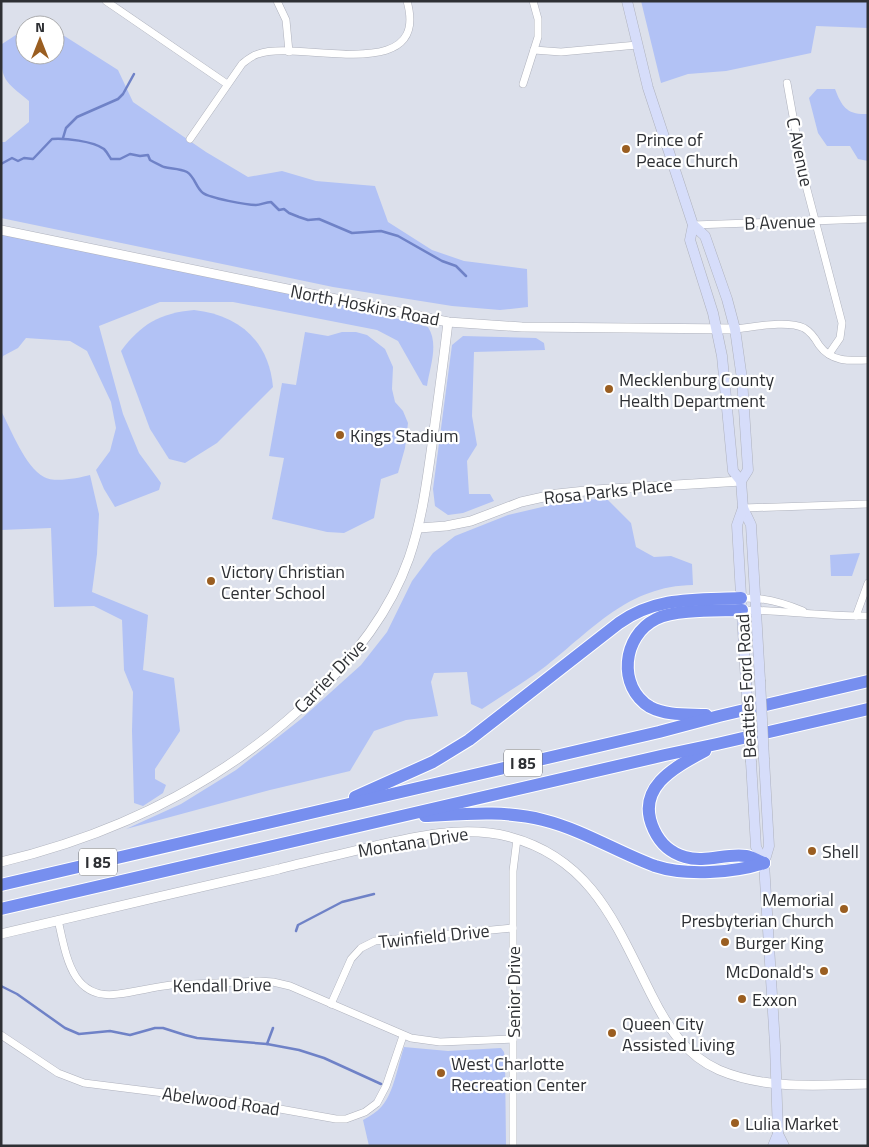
<svg xmlns="http://www.w3.org/2000/svg" width="869" height="1147" viewBox="0 0 869 1147" font-family="'Titillium Web',sans-serif">
<style>
.green{fill:#b2c2f5}
.lines{fill:none;stroke-linecap:round;stroke-linejoin:round}
.stream{stroke:#6f82c7;stroke-width:2.5}
.minor-casing{stroke:#afb2bd;stroke-width:8}
.tertiary-casing{stroke:#afb2bd;stroke-width:10}
.secondary-casing{stroke:#afb2bd;stroke-width:11}
.motorway-casing{stroke:#fff;stroke-width:14}
.minor{stroke:#fff;stroke-width:7}
.tertiary{stroke:#fff;stroke-width:9}
.secondary{stroke:#d6ddfa;stroke-width:10}
.motorway{stroke:#778fef;stroke-width:12}
.secondary-bridge-casing{stroke:#afb2bd;stroke-width:11;stroke-linecap:butt}
.secondary-bridge{stroke:#d6ddfa;stroke-width:10}
.poi-dot{fill:#9a5e21;stroke:#fff;stroke-width:2}
.labels{text-anchor:middle;dominant-baseline:central;stroke-width:4.5;stroke-linejoin:round;paint-order:stroke}
.shield{fill:#fff;stroke:#6d6e71;stroke-width:1}
.shield-label{font-size:16px;font-weight:bold;fill:#2e3034}
.poi-label{font-size:18px;fill:#2e3034;stroke:#fff;text-anchor:start}
.street-label{font-size:18px;fill:#2e3034;stroke:#fff}
</style>
<rect width="100%" height="100%" fill="#dce0eb"/>
<g class="green">
<polygon points="641,1 868,1 868,28 816,26 811,53 726,71 688,74 661,83"/>
<path d="M 25,29 L 25,55 L 55,55 L 55,30 L 118,70 L 133,102 L 206,152 L 248,177 L 282,171 L 316,181 L 375,186 L 388,222 L 432,250 L 464,261 L 527,269 L 528,307 L 500,310 L 452,306 L 333,287 L 1,218 L 1,142 L 5,142 L 29,122 L 29,101 C 4,80 1,81 1,47 L 2,44 Z"/>
<path d="M 817,89 L 835,89 C 842,107 847,115 868,114 L 868,161 L 858,159 L 850,146 L 827,146 L 818,133 L 809,98 Z"/>
<path d="M 1,234 L 342,304 L 428,327 C 439,344 430,366 427,386 L 423,385 L 398,341 L 377,330 L 233,302 L 160,302 L 99,326 L 123,414 L 139,453 L 161,483 L 159,490 L 115,507 L 104,489 L 96,470 L 110,451 L 116,428 L 111,402 L 87,351 L 70,341 L 26,338 L 18,348 L 3,356 L 1,362 Z"/>
<path d="M 194,310 C 239,315 269,341 273,387 L 217,443 L 185,463 L 169,459 L 150,429 L 121,351 C 141,324 160,313 194,310 Z"/>
<polygon points="305,332 328,336 342,332 356,332 367,335 385,349 393,367 392,389 395,402 403,411 408,423 405,448 398,473 381,479 374,518 344,533 327,532 272,519 284,458 269,456 282,383 296,385"/>
<polygon points="463,336 536,338 544,343 545,350 474,352 472,416 477,445 467,461 469,494 490,494 494,501 463,513 448,515 435,506 433,489 452,345"/>
<path d="M 1,411 C 11,429 25,467 44,477 C 54,483 79,478 90,475 L 99,514 L 97,554 L 92,592 L 148,615 L 143,670 L 174,678 L 180,731 L 155,769 L 155,779 L 166,785 L 163,793 L 143,806 L 134,803 L 132,731 L 133,692 L 124,670 L 122,620 L 94,606 L 54,607 L 51,528 L 1,530 Z"/>
<path d="M 607,499 L 631,523 L 636,547 L 654,557 L 671,556 L 692,564 L 693,585 C 628,586 593,629 546,666 C 526,681 503,695 482,709 L 471,704 L 467,672 L 434,673 L 431,682 L 438,716 L 406,720 L 374,731 L 350,771 L 270,790 L 126,829 L 181,804 L 236,770 L 301,719 L 361,665 L 387,632 L 412,581 L 433,553 L 455,536 L 508,515 L 572,500 Z"/>
<polygon points="860,553 852,576 831,576 830,555"/>
<path d="M 404,1047 L 448,1051 L 501,1048 L 504,1052 L 505,1059 L 506,1146 L 369,1146 L 363,1120 C 370,1116 377,1112 382,1106 C 394,1092 398,1065 404,1047 Z"/>
</g>
<g class="lines">
<g class="stream">
<polyline points="63,138 66,128 77,117 118,99 123,94 134,74"/>
<path d="M 1,164 L 12,158 L 18,161 L 24,158 L 33,159 L 52,139 C 65,138 93,141 104,149 C 107,152 109,156 111,159 L 120,159 L 130,154 L 140,156 L 148,155 L 150,160 C 155,163 160,165 164,167 C 172,169 179,168 187,172 C 195,177 196,188 203,193 C 210,198 246,205 256,205 C 261,205 265,202 271,202 L 279,210 L 284,209 L 289,213 L 299,217 L 308,220 L 319,219 L 352,233 L 381,231 L 398,236 L 442,261 L 456,266 L 466,276"/>
<polyline points="296,931 298,925 342,902 374,894"/>
<polyline points="1,986 17,994 65,1028 79,1034 110,1031 130,1035 155,1028 163,1028 185,1035 197,1038 267,1044 299,1050 324,1058 381,1084"/>
<polyline points="267,1044 273,1028"/>
</g>
<defs>
<g id="minor">
<polyline points="106,1 227,84"/>
<polyline points="277,1 286,20 289,52"/>
<polyline points="534,50 561,52 637,45"/>
<polyline points="787,83 804,178 842,323 840,338 829,354"/>
<polyline points="523,84 538,37 538,19 533,1"/>
<path d="M 190,139 L 242,64 C 247,60 251,56 258,54 C 298,39 431,87 407,1"/>
<polyline points="693,225 868,219"/>
<path d="M 735,329 C 754,327 787,320 804,328 C 811,332 815,338 819,345 C 831,362 849,361 868,360"/>
<polyline points="743,508 868,504"/>
<path d="M 741,598 C 762,597 784,603 803,611"/>
<path d="M 742,610 C 784,610 826,617 868,616"/>
<polyline points="856,616 868,583"/>
<path d="M 58,920 C 66,954 71,1001 118,994 C 136,992 153,987 171,985 L 259,981 L 273,982 L 290,986 L 411,1038 L 440,1042 L 513,1039"/>
<polyline points="331,1004 351,959 361,948 375,941 513,928"/>
<polyline points="1,1035 58,1073 84,1083 252,1104 336,1119 346,1119 365,1112 377,1103 386,1086 403,1036"/>
<polyline points="513,1146 513,871 517,839"/>
</g>
<g id="tertiary">
<polyline points="1,230 448,322 522,327 735,329"/>
<polyline points="419,528 446,526 471,521 521,502 557,494 595,490 741,481"/>
<path d="M 1,862 C 119,834 227,780 314,696 C 355,656 390,612 409,558 C 421,523 426,488 431,452 C 437,409 443,365 448,322"/>
<path d="M 1,934 C 94,912 186,890 279,869 C 306,862 334,856 362,849 C 409,838 462,824 510,837 C 592,859 616,925 651,994 C 667,1026 685,1055 719,1070 C 766,1090 819,1085 868,1084"/>
</g>
<g id="secondary">
<polyline points="627,1 648,88 693,225 705,236 727,299 735,329 742,379 748,470 741,481 743,508 751,525 760,680"/>
<polyline points="693,225 690,240 713,313 722,356 733,471 741,481"/>
<polyline points="743,508 737,525 746,683"/>
<polyline points="764,759 769,846 764,863 775,1045 778,1134 784,1146"/>
<polyline points="751,762 756,847 764,863"/>
<polyline points="773,1146 778,1134"/>
</g>
<g id="motorway">
<path d="M 706,715 C 688,714 667,716 650,707 C 617,687 622,636 656,619 C 676,609 719,611 742,610"/>
<path d="M 705,751 C 675,767 634,788 654,830 C 660,843 671,853 685,857 C 705,863 726,853 746,856 C 752,857 758,861 764,863"/>
<path d="M 355,797 L 433,762 L 469,740 L 619,623 C 657,596 697,600 741,598"/>
<path d="M 425,816 C 465,814 504,810 543,820 C 583,830 617,852 655,866 C 685,876 735,873 764,863"/>
<polyline points="1,885 659,732 719,716 868,681"/>
<polyline points="1,909 665,755 717,744 868,709"/>
</g>
</defs>
<use href="#minor" class="minor-casing"/>
<use href="#tertiary" class="tertiary-casing"/>
<use href="#secondary" class="secondary-casing"/>
<use href="#motorway" class="motorway-casing"/>
<use href="#minor" class="minor"/>
<use href="#tertiary" class="tertiary"/>
<use href="#secondary" class="secondary"/>
<use href="#motorway" class="motorway"/>
<defs>
<g id="secondary-bridge">
<polyline points="760,680 764,759"/>
<polyline points="746,683 751,762"/>
</g>
</defs>
<use href="#secondary-bridge" class="secondary-bridge-casing"/>
<use href="#secondary-bridge" class="secondary-bridge"/>
</g>
<g class="poi-dot">
<circle cx="626" cy="149" r="5"/>
<circle cx="609" cy="389" r="5"/>
<circle cx="340" cy="435" r="5"/>
<circle cx="211" cy="581" r="5"/>
<circle cx="812" cy="851" r="5"/>
<circle cx="844" cy="909" r="5"/>
<circle cx="725" cy="942" r="5"/>
<circle cx="824" cy="971" r="5"/>
<circle cx="742" cy="999" r="5"/>
<circle cx="612" cy="1033" r="5"/>
<circle cx="441" cy="1073" r="5"/>
<circle cx="735" cy="1123" r="5"/>
</g>
<g class="labels">
<g class="shield">
<rect x="504" y="749.5" width="38" height="27" rx="4"/>
<rect x="79" y="848.5" width="38" height="27" rx="4"/>
</g>
<g class="shield-label">
<text x="523" y="763">I 85</text>
<text x="98" y="862">I 85</text>
</g>
<g class="poi-label">
<text x="636" y="139">Prince of<tspan x="636" dy="21">Peace Church</tspan></text>
<text x="619" y="379">Mecklenburg County<tspan x="619" dy="21">Health Department</tspan></text>
<text x="350" y="435">Kings Stadium</text>
<text x="221" y="571">Victory Christian<tspan x="221" dy="21">Center School</tspan></text>
<text x="822" y="851">Shell</text>
<text x="834" y="899" text-anchor="end">Memorial<tspan x="834" dy="21">Presbyterian Church</tspan></text>
<text x="735" y="942">Burger King</text>
<text x="814" y="971" text-anchor="end">McDonald's</text>
<text x="752" y="999">Exxon</text>
<text x="622" y="1023">Queen City<tspan x="622" dy="21">Assisted Living</tspan></text>
<text x="451" y="1063">West Charlotte<tspan x="451" dy="21">Recreation Center</tspan></text>
<text x="745" y="1123">Lulia Market</text>
</g>
<g class="street-label">
<text transform="translate(800 152) rotate(78)">C Avenue</text>
<text transform="translate(780 222) rotate(-2)">B Avenue</text>
<text transform="translate(365 305) rotate(11)">North Hoskins Road</text>
<text transform="translate(608 491) rotate(-6)">Rosa Parks Place</text>
<text transform="translate(330 676) rotate(-46)">Carrier Drive</text>
<text transform="translate(746 686) rotate(-93)">Beatties Ford Road</text>
<text transform="translate(413 842) rotate(-9)">Montana Drive</text>
<text transform="translate(434 936) rotate(-6)">Twinfield Drive</text>
<text transform="translate(222 985) rotate(-1)">Kendall Drive</text>
<text transform="translate(513 992) rotate(-90)">Senior Drive</text>
<text transform="translate(221 1101) rotate(8)">Abelwood Road</text>
</g>
</g>
<rect width="869" height="1147" fill="none" stroke="#2e3034" stroke-width="5"/>
<g transform="translate(40 40)"><circle r="24" fill="#ffffff" stroke="#abacae"/>
<path d="M0-4L9 19L0 12L-9 19Z" fill="#9a5e21"/>
<text y="-8" font-size="14" font-weight="bold" text-anchor="middle" fill="#2e3034">N</text>
</g>
</svg>
